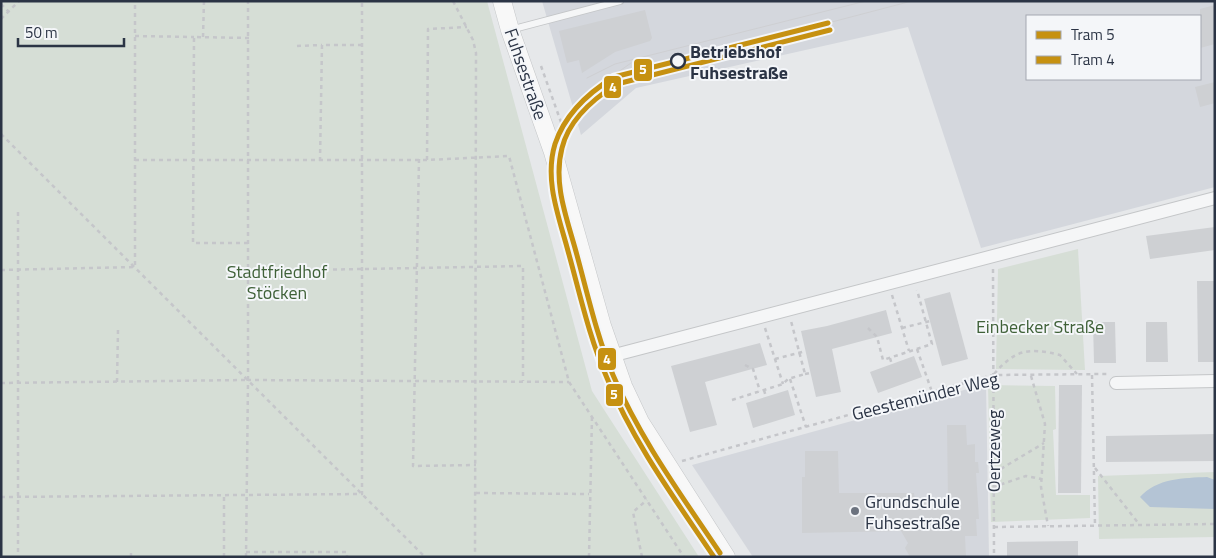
<svg xmlns="http://www.w3.org/2000/svg" width="1216" height="558" viewBox="0 0 1216 558" font-family="'Titillium Web',sans-serif">
<style>
.built{fill:#d4d7dd;fill-rule:evenodd}
.green{fill:#d6ded6}
.water{fill:#b4c4d5}
.building{fill:#ced0d3}
.lines{fill:none;stroke-linecap:round;stroke-linejoin:round}
.lane-casing{stroke:#c4c6c8;stroke-width:8}
.street-casing{stroke:#c4c6c8;stroke-width:14}
.secondary-casing{stroke:#c4c6c8;stroke-width:19}
.path{stroke:#c5c6ca;stroke-width:2.5;stroke-dasharray:4 4;stroke-linecap:butt}
.lane{stroke:#f5f6f7;stroke-width:6}
.street{stroke:#f5f6f7;stroke-width:12}
.secondary{stroke:#f8f8f8;stroke-width:18}
.tram{stroke:#cecfd2;stroke-width:1}
.tram-1-casing{stroke:#f4f6f9;stroke-width:9}
.tram-2-casing{stroke:#f4f6f9;stroke-width:9}
.tram-1{stroke:#c69111;stroke-width:5}
.tram-2{stroke:#c69111;stroke-width:5}
.stop-dot{fill:#f4f6f9;stroke:#2b3445;stroke-width:2.5}
.poi-dot{fill:#6c737f;stroke:#f4f6f9;stroke-width:2}
.labels{text-anchor:middle;dominant-baseline:central;stroke-width:4;stroke-linejoin:round;paint-order:stroke}
.stop-label{font-size:18px;font-weight:bold;fill:#2b3445;stroke:#f4f6f9;text-anchor:start}
.street-label{font-size:18px;fill:#2b3445;stroke:#f4f6f9}
.park-label{font-size:18px;fill:#3f6138;stroke:#f4f6f9}
.poi-label{font-size:18px;fill:#2b3445;stroke:#f4f6f9;text-anchor:start}
.line-badge{stroke:#f4f6f9;stroke-width:2}
.badge-label{font-size:14px;text-anchor:middle;font-weight:bold;fill:#fff}
</style>
<rect width="100%" height="100%" fill="#e6e8ea"/>
<g class="built">
<path d="M 542,1 L 1215,1 L 1215,187 L 981,248 L 908,27 L 636,88 L 581,135 ZM 1027,16 L 1200,16 L 1200,79 L 1027,79 Z"/>
<polygon points="986,384 989,557 753,557 692,465"/>
</g>
<g class="green">
<polygon points="1,1 487,1 592,391 699,557 1,557"/>
<polygon points="1078,249 1085,370 996,369 998,269"/>
<polygon points="988,385 1055,386 1056,429 1053,430 1056,495 1090,495 1090,518 991,522"/>
<polygon points="1215,472 1215,537 1099,539 1098,476"/>
</g>
<path class="water" d="M 1207,477 L 1215,480 L 1215,509 L 1150,507 L 1140,497 C 1157,478 1184,478 1207,477 Z"/>
<g class="building">
<polygon points="1215,5 1215,44 1200,48 1200,9"/>
<polygon points="645,10 652,38 650,41 615,52 582,73 579,60 567,63 559,31"/>
<polygon points="1215,82 1215,103 1200,107 1195,87"/>
<polygon points="1215,227 1215,250 1150,259 1146,236"/>
<polygon points="1197,281 1215,281 1215,362 1198,362"/>
<polygon points="950,292 968,359 942,366 924,299"/>
<polygon points="886,310 892,333 832,349 841,392 816,397 801,331 827,326"/>
<polygon points="1093,322 1115,322 1116,363 1094,363"/>
<polygon points="1146,322 1167,322 1168,362 1146,362"/>
<polygon points="760,343 767,365 705,382 717,425 690,432 671,366"/>
<polygon points="914,356 922,377 878,393 870,372"/>
<polygon points="1059,385 1082,385 1081,493 1058,493"/>
<polygon points="788,390 795,415 753,428 746,403"/>
<polygon points="947,425 966,425 967,445 975,444 975,462 978,462 979,473 976,473 979,519 976,519 977,536 965,536 966,557 910,557 905,548 908,543 901,531 802,533 802,477 805,477 805,451 838,451 839,493 914,493 915,501 948,501"/>
<polygon points="1215,434 1215,461 1106,462 1106,436"/>
<polygon points="1078,541 1078,557 1007,557 1007,542"/>
</g>
<g class="lines">
<defs>
<polyline id="lane" points="510,30 620,1"/>
<g id="street">
<polyline points="611,356 1215,198"/>
<polyline points="1116,383 1215,381"/>
</g>
<polyline id="secondary" points="502,1 510,30 553,152 602,326 623,386 640,422 726,557"/>
</defs>
<use href="#lane" class="lane-casing"/>
<use href="#street" class="street-casing"/>
<use href="#secondary" class="secondary-casing"/>
<g class="path">
<polyline points="453,1 473,40 476,53 475,557"/>
<polyline points="1,4 9,12"/>
<polyline points="1,19 19,1"/>
<polyline points="135,36 194,37"/>
<polyline points="203,37 204,1"/>
<polyline points="297,46 322,45"/>
<polyline points="541,66 567,139"/>
<polyline points="1,134 425,557"/>
<polyline points="419,159 413,466 476,465"/>
<polyline points="135,160 427,160 509,156 569,382 684,557"/>
<polyline points="427,160 428,29 467,27"/>
<polyline points="320,161 322,45 362,45"/>
<polyline points="18,212 18,557"/>
<polyline points="248,243 193,243 194,37 249,38"/>
<polyline points="993,269 994,557"/>
<polyline points="1,270 135,267 135,1"/>
<polyline points="309,270 523,266 523,381"/>
<polyline points="892,295 909,351"/>
<polyline points="765,328 783,384"/>
<polyline points="868,328 877,337 883,360 932,344 917,290"/>
<polyline points="902,328 930,321"/>
<polyline points="917,349 932,392"/>
<polyline points="890,358 892,365"/>
<polyline points="775,359 806,351"/>
<polyline points="745,365 753,369 760,391"/>
<polyline points="805,374 810,373"/>
<path d="M 994,374 C 1015,350 1027,347 1060,355 L 1077,374"/>
<polyline points="1092,375 1095,525"/>
<polyline points="1031,376 1045,424 1041,487 1048,526"/>
<polyline points="790,379 806,427"/>
<polyline points="248,380 248,1"/>
<polyline points="117,382 118,330"/>
<polyline points="1,383 247,380"/>
<polyline points="764,390 766,397"/>
<polyline points="732,400 783,384 788,379 805,374 791,321"/>
<polyline points="682,461 993,375 1107,374"/>
<polyline points="1095,468 1139,524"/>
<polyline points="994,473 1044,443"/>
<polyline points="993,487 1026,476 1041,479"/>
<polyline points="476,493 589,494"/>
<polyline points="1,497 362,494 362,1"/>
<polyline points="994,527 1215,524"/>
<polyline points="246,552 347,552 347,557"/>
<polyline points="131,557 131,552"/>
<polyline points="224,557 224,495"/>
<polyline points="246,557 248,380 569,382"/>
<polyline points="589,557 592,416"/>
<polyline points="642,557 633,512 647,500"/>
</g>
<use href="#lane" class="lane"/>
<use href="#street" class="street"/>
<use href="#secondary" class="secondary"/>
<g class="tram">
<polyline points="828,23 912,1"/>
<polyline points="587,78 615,64 866,1"/>
<polyline points="597,87 631,63"/>
</g>
<defs>
<path id="tram-1" d="M 714,557 C 675,499 633,442 607,378 C 589,337 580,294 568,251 C 559,217 544,180 555,144 C 565,114 588,93 614,77 L 828,23"/>
<path id="tram-2" d="M 720,553 C 682,496 640,439 613,375 C 596,334 587,291 575,248 C 566,216 553,182 562,148 C 569,119 593,99 617,84 L 830,30"/>
</defs>
<use href="#tram-1" class="tram-1-casing"/>
<use href="#tram-2" class="tram-2-casing"/>
<use href="#tram-1" class="tram-1"/>
<use href="#tram-2" class="tram-2"/>
</g>
<circle class="stop-dot" cx="678" cy="61" r="7"/>
<circle class="poi-dot" cx="855" cy="511" r="5"/>
<g class="labels">
<g class="stop-label">
<text x="690" y="51">Betriebshof<tspan x="690" dy="21">Fuhsestraße</tspan></text>
</g>
<g class="street-label">
<text transform="translate(526 74) rotate(71)">Fuhsestraße</text>
<text transform="translate(925 396) rotate(-14)">Geestemünder Weg</text>
<text transform="translate(993 451) rotate(-90)">Oertzeweg</text>
</g>
<g class="park-label">
<text x="277" y="271">Stadtfriedhof<tspan x="277" dy="21">Stöcken</tspan></text>
<text x="1040" y="326">Einbecker Straße</text>
</g>
<g class="poi-label">
<text x="865" y="501">Grundschule<tspan x="865" dy="21">Fuhsestraße</tspan></text>
</g>
</g>
<g class="line-badge">
<rect x="633" y="58" width="20" height="24" rx="5" fill="#c69111"/>
<rect x="603" y="75" width="19" height="24" rx="5" fill="#c69111"/>
<rect x="597" y="347" width="20" height="24" rx="5" fill="#c69111"/>
<rect x="605" y="383" width="19" height="24" rx="5" fill="#c69111"/>
</g>
<g class="badge-label">
<text x="643" y="74">5</text>
<text x="613" y="92">4</text>
<text x="607" y="364">4</text>
<text x="614" y="399">5</text>
</g>
<rect width="1216" height="558" fill="none" stroke="#2b3445" stroke-width="5"/>
<rect x="1026" y="15" width="175" height="65" fill="#f4f6f9" stroke="#a4a8b1"/>
<rect x="1036" y="31" width="25" height="8" fill="#c69111" stroke="#a4a8b1"/>
<text x="1071" y="40" font-size="15" fill="#2b3445">Tram 5</text>
<rect x="1036" y="56" width="25" height="8" fill="#c69111" stroke="#a4a8b1"/>
<text x="1071" y="65" font-size="15" fill="#2b3445">Tram 4</text>
<path d="M18 38v8h106v-8" fill="none" stroke="#2b3445" stroke-width="2.5"/>
<text x="25" y="38" font-size="15" fill="#2b3445" stroke="#f4f6f9" stroke-width="4" paint-order="stroke">50 m</text>
</svg>
